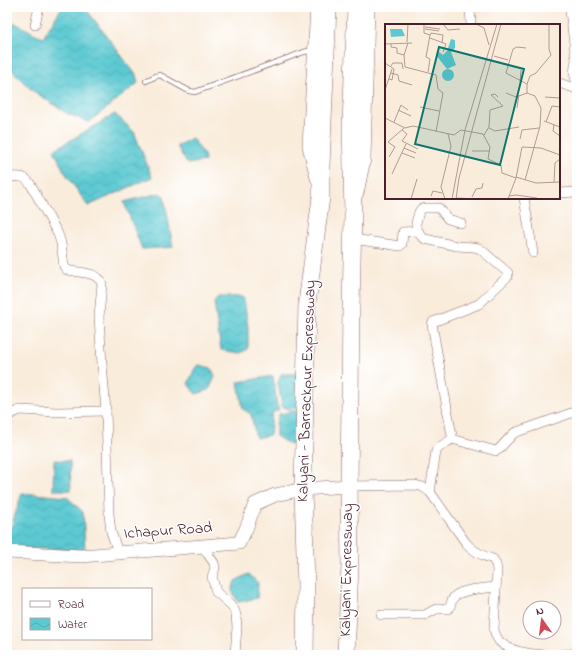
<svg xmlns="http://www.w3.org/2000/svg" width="584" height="662" viewBox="0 0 584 662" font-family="'Indie Flower',sans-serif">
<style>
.water{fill:url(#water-waves);stroke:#53747e}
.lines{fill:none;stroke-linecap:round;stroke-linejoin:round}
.lane-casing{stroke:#876769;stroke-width:6}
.street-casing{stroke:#876769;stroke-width:10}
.secondary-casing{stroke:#876769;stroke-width:14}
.highway-casing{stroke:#876769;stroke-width:18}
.lane{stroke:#fff;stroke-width:4.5}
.street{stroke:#fff;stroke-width:9}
.secondary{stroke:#fff;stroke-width:13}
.highway{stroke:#fff;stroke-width:17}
.labels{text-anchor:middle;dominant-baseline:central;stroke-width:3;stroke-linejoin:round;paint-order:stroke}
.street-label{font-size:16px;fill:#4a1f2b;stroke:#fff}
.inset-road{fill:none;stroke:#b39a95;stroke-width:1}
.view{fill:#0f766e;fill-opacity:0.15;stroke:#0f766e;stroke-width:2}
.inset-edge{fill:none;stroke:#4a1f2b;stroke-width:2}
</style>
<defs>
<pattern id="water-waves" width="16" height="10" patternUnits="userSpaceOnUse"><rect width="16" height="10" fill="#5cc9d2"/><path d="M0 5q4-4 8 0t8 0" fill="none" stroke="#52acb4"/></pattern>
</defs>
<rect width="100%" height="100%" fill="#fff"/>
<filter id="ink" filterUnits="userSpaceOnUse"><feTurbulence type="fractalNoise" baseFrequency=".025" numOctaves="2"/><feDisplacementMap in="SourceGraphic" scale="8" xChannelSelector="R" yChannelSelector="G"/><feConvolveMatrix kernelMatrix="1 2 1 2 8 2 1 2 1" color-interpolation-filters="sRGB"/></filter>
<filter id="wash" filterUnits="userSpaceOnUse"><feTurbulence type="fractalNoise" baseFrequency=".012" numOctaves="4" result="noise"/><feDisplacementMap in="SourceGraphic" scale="16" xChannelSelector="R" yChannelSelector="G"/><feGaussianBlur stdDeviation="0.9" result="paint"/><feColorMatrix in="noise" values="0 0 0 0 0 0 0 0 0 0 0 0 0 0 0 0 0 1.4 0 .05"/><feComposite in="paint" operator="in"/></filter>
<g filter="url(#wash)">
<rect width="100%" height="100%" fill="#f9ecdb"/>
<g class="water">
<polygon points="62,7 87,7 86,9 136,75 138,83 89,122 68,114 32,90 7,66 7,31 10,25 15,23 43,38 59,12"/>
<polygon points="115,114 134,132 152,177 88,206 64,171 54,150"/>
<polygon points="192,138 204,155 205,161 187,164 177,146"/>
<polygon points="159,193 164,196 173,247 142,249 124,202"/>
<polygon points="218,297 242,297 244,299 248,327 248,349 241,353 221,350 214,302"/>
<polygon points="199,365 211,368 215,376 209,390 196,394 188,384 195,368"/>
<polygon points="281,374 304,374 310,406 288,409 282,406 278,383"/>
<polygon points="273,376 277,405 279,410 272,413 270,435 256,438 251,414 243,409 238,382"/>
<polygon points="294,411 300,411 302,443 290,445 276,436 276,424 279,414"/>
<polygon points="54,460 70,461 71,490 53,490"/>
<polygon points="22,493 67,497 83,512 85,550 7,548 7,540"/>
<polygon points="249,574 258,583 257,598 238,602 232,591 235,581"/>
</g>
</g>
<g filter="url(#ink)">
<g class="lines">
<defs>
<polyline id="lane" points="146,81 156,76 160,75 189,91 195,92 304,52 313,50"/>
<g id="street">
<polyline points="470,7 471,25"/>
<polyline points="570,11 576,60 574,73 577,84"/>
<polyline points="35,25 39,7"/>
<polyline points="559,83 577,89"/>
<path d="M 7,177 C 19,177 24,174 31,185 L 58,234 L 61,243 L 64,266 L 67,270 C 79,273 98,271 102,284 L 99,317 L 102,364 L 106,411 L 109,514 L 111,532 L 118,552"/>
<polyline points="559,193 577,192"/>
<polyline points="524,198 533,253"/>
<polyline points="353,239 400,246 402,244 403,232 417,231"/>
<polyline points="7,417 15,412 20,410 57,412 106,411"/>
<polyline points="452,439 496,451 499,449 514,433 577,411"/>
<path d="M 349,486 L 415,485 L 423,487 L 430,492 L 466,543 C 474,552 482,556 493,559 L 496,565 L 497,570 L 494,630 C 495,634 496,637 499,641 C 513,656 558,657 577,653"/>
<path d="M 430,492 L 436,451 C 440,445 447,443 452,439 L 452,436 L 432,324 L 433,322 L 479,304 L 508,276 L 508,273 L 506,271 L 479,248 L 473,247 L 457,246 L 425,239 L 421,236 L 416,227 L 416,223 L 419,212 L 421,209 L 425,208 L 439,208 L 448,219 L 461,223"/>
<polyline points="202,546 214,563 215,568 212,577 216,592 230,604 234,609 236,615 237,627 235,655"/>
<path d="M 381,615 L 425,615 L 436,609 L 448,609 L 450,607 C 451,604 452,598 455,596 C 463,589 486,588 496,587"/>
</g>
<g id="secondary">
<polyline points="317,178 309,146 317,7"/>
<polyline points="357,193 364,159 368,7"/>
<polyline points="7,552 81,556 239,543 246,529 255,504 275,495 303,489 349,486"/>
</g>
<g id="highway">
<polyline points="305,655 306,586 303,489 307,303 321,197 321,166 328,7"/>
<polyline points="346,655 350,566 349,486 351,309 353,214 351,124 356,7"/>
</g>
</defs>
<use href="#lane" class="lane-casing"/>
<use href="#street" class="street-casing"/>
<use href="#secondary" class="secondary-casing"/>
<use href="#highway" class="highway-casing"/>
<use href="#lane" class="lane"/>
<use href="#street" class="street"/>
<use href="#secondary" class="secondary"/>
<use href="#highway" class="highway"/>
</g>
</g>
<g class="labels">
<g class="street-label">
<text transform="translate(307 391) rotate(-88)">Kalyani - Barrackpur Expressway</text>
<text transform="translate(168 531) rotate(-4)">Ichapur Road</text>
<text transform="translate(347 570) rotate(-89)">Kalyani Expressway</text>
</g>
</g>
<g transform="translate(385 24)">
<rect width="175" height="175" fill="#f9ecdb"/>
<path d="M 5,5 L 17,5 L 20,12 L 6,13 ZM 66,15 L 70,16 L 70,24 L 66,28 L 71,41 L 62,45 L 51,31 L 54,28 L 58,31 L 62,27 ZM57 51a6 6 0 1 1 12 0a6 6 0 1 1-12 0Z" fill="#5cc9d2"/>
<path class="inset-road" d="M 39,0 L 39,9 L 45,11 L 41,33 L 45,35 L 43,48M 58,0 L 63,6 L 75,5M 91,0 L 99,4 L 104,21M 40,3 L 55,5M 40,5 L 54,7M 45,11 L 46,9 L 58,11 L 57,19M 45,14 L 61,20 L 58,28M 22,18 L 23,0M 0,20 L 27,19M 6,20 L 6,23 L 12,24 L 12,29 L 19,31 L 20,43 L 51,51 L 53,65 L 58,69 L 51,108M 141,24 L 132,23 L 128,25 L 121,49 L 142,60M 19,31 L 23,19M 109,32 L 123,36M 0,39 L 9,45 L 7,56 L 4,55M 6,42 L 8,39 L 17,39 L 18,45M 6,49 L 13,51 L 14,57 L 27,61M 135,58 L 136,46M 0,66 L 7,45M 121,69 L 131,73 L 142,69M 160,73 L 175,74M 35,83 L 54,87M 132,84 L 134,71M 13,86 L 26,92M 0,94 L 20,104 L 28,102 L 69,111 L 76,106 L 98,110 L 105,123 L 103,135 L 116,141 L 117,149 L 131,154 L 123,175M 159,97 L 175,103M 9,98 L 16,81 L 23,86M 161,98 L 167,82 L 175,83M 169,101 L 168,107 L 175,112M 104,104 L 110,107 L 134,103M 17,106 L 22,110 L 17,117 L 33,125M 99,111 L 104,103 L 105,86 L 118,82 L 106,71 L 110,70 L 113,73M 135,115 L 137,106 L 154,104M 19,124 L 31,129M 87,127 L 105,127M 17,129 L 30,134M 4,133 L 10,123 L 3,118 L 19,104M 7,150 L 21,120M 131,153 L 151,159 L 175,158M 131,154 L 137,123 L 156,124 L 175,131M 140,156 L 155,102 L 156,84 L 150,72 L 142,69 L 142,60 L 145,52 L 151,49 L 166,31 L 164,25 L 164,0M 169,158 L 170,139 L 175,135M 46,172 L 48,167 L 57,169M 124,172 L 131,171 L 152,174M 87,173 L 91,165 L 97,164 L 98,159M 71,174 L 93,175M 26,175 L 32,155M 60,175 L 56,163 L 66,122 L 63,110M 67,175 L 80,106 L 112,0M 71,175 L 74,154 L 116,0"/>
<path class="view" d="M 54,23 L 139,45 L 115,141 L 30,120 Z"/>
<rect width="175" height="175" class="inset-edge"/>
</g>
<rect width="584" height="662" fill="none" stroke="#fff" stroke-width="24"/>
<rect x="22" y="588" width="130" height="52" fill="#ffffff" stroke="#b7a5aa"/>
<rect x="30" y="601" width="20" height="6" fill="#ffffff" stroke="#b7a5aa"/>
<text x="58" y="608" font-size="12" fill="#4a1f2b">Road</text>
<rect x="30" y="618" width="20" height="12" fill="url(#water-waves)" stroke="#b7a5aa"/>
<text x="58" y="628" font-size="12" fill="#4a1f2b">Water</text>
<g transform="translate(542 620) rotate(346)"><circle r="19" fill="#ffffff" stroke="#b7a5aa"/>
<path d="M0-3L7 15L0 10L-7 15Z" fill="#d1495b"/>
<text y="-6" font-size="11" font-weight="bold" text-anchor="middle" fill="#4a1f2b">N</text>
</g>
</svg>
